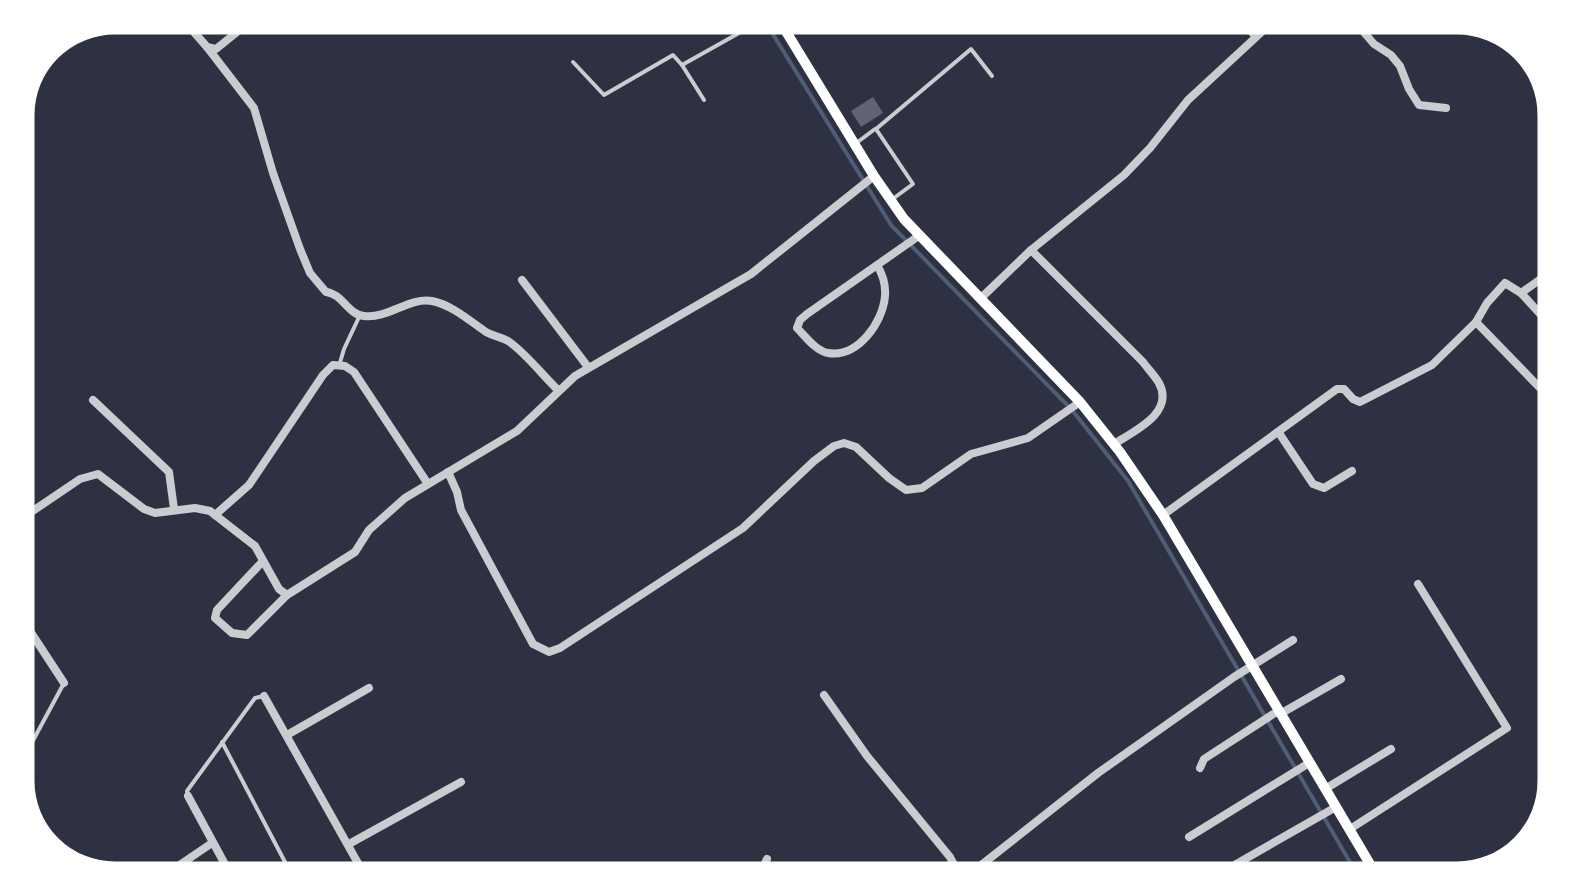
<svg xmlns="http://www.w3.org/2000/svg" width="1573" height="896" viewBox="0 0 1573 896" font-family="Figtree,sans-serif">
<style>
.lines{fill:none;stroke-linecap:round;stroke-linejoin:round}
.stream{stroke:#4f5d75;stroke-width:4}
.building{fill:#626471}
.service{stroke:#caccd0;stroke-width:4}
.minor{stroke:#caccd0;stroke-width:8}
.secondary{stroke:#fff;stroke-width:10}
.rim{fill:none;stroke:#fff;stroke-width:5}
</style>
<rect width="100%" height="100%" fill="#2d3142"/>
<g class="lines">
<polyline class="stream" points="761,15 891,225 1072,410 1128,481 1361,881"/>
</g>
<polygon class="building" points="873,97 883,113 861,127 851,111"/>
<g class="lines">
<g class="service">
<polyline points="1232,15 1255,38"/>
<polyline points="573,62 604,95 673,55 682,65 704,100"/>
<polyline points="682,65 771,15"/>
<polyline points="855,144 875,129"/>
<polyline points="894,198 913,184 876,129 971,49 992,76"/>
<polyline points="339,366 344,349 360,315"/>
<polyline points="15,718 32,745"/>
<polyline points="222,742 295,881"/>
<polyline points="15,774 64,683"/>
<polyline points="188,796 187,791 255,698 264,696"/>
</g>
<g class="minor">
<polyline points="179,15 207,47 216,49 258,15"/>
<polyline points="1349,15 1374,44 1391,55 1400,66 1409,89 1419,105 1446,108"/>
<path d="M 207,47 L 254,108 L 273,173 L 300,249 L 310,273 L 326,292 C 343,294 347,314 364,316 C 388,319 409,297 432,301 C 452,305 470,321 486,332 C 493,336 501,337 508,341 C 525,352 543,376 558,390"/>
<path d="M 1031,250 L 1143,362 C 1148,369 1155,376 1159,383 C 1175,413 1134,431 1114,444"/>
<path d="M 877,265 C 883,275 886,284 885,296 C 883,322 858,358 828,353 C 816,351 805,336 797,328 L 800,320 L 807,314 L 920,235"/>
<polyline points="522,280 588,367"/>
<polyline points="1521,293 1555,269"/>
<polyline points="980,299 1031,250 1124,175 1150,148 1188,100 1280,15"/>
<polyline points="1553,380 1545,387 1539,387 1476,322 1487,303 1505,283 1521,293 1554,329"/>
<polyline points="93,400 169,472 174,509"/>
<polyline points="1279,433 1313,484 1324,488 1352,471"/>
<polyline points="448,472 457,492 461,510 533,644 549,652 560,648 743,528 814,461 834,446 844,443 856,447 889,478 906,490 922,488 971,454 1028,438 1080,402"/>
<polyline points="215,515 249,485 323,375 333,365 345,366 354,372 428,484"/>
<polyline points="1163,515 1337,389 1344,389 1353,399 1360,402 1432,365 1476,322"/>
<polyline points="15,523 80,479 98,474 144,509 155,513 195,508 210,511 255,546 279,589 287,595 355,552 369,530 405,498 517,431 575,376 751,274 874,176"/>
<polyline points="263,561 217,610 215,618 232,633 247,635 287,595"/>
<polyline points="15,608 64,683"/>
<polyline points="824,695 867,756 950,857 962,880"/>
<polyline points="264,696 368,881"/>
<polyline points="1280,714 1341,679"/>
<polyline points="287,735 369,688"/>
<polyline points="1200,768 1204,759 1278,711"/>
<polyline points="1325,789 1391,749"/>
<polyline points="188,796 234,881"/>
<polyline points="1350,829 1507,728 1418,584"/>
<polyline points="1189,837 1309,763"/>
<polyline points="349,844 461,782"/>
<polyline points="1210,879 1336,807"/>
<polyline points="156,881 212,843"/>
<polyline points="757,881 767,859"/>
<polyline points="961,881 1098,773 1234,677 1293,640"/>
</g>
<polyline class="secondary" points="776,15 874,176 904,219 1080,402 1120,452 1163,515 1380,881"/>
</g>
<path d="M0 0H1573V896H0ZM115 32H1457A83 83 0 0 1 1540 115V781A83 83 0 0 1 1457 864H115A83 83 0 0 1 32 781V115A83 83 0 0 1 115 32Z" fill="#fff" fill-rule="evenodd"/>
<path class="rim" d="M115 32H1457A83 83 0 0 1 1540 115V781A83 83 0 0 1 1457 864H115A83 83 0 0 1 32 781V115A83 83 0 0 1 115 32Z"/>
</svg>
